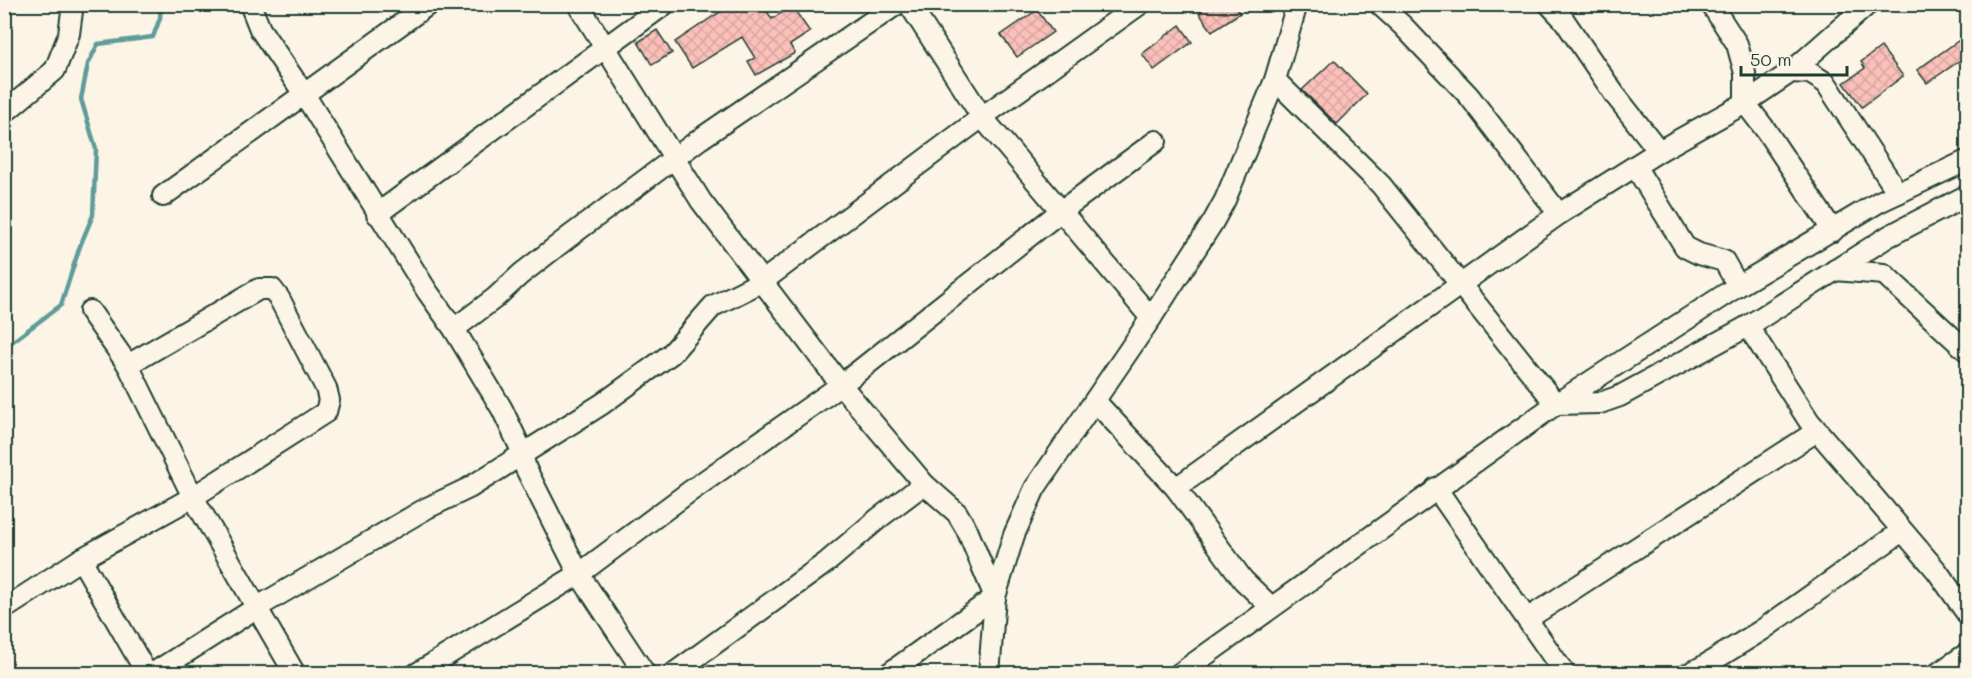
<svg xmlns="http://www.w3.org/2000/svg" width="1972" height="678" viewBox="0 0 1972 678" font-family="Mali,sans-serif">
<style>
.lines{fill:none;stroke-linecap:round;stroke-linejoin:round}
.stream{stroke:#5e9b9a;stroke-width:4.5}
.building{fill:url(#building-cross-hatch);stroke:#1f3d34;stroke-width:1.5}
.minor-casing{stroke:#1f3d34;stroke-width:24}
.minor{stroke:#fcf5e5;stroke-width:20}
</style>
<defs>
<pattern id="building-cross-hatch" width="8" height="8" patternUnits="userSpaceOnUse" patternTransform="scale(1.5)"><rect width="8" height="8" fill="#fcc0ba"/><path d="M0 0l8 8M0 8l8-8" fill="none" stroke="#d8a6a0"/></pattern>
</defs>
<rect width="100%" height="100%" fill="#fcf5e5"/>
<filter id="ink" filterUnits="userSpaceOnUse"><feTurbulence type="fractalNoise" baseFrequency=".0167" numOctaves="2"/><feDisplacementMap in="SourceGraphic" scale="12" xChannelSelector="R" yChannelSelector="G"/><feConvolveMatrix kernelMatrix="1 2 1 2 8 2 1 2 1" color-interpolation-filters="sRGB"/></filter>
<g filter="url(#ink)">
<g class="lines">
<polyline class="stream" points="4,348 61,305 80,246 93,215 96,149 81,99 88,64 98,44 153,37 160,18 161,4"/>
</g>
<g class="building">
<polygon points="716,4 762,4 772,19 792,6 810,32 790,45 795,53 756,75 748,61 755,58 742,37 692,68 675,42 721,11"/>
<polygon points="1209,4 1232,4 1240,13 1212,31 1199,13"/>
<polygon points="1037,10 1053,32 1017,57 1001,35"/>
<polygon points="1180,25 1192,42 1154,70 1142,54"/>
<polygon points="657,30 672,53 652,65 638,42"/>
<polygon points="1968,34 1968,55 1927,83 1917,70"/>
<polygon points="1881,47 1903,76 1862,107 1844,83 1865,68 1861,62"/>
<polygon points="1334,60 1367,94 1337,124 1302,90"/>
</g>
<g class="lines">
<defs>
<g id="minor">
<polyline points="250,4 260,29 304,94 427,291 454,329 502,409 520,447 526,469 579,574 645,674"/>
<polyline points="578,4 701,201 841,385 924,484 957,513 967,530 995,597 888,674"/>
<polyline points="909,4 982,117 1151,318"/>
<polyline points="1379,4 1403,26 1469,96 1559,214"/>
<polyline points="1549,4 1564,20 1615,95 1659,151"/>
<polyline points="1711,4 1737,44 1745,73 1745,103 1765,129 1833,231"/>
<polyline points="1791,72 1868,4"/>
<polyline points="1275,80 1381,185 1556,404 1600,403 1620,396 1748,326 1889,236 1968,195"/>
<polyline points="4,113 55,70 69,34 73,4"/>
<polyline points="1635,166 1685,247 1699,254 1724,261 1738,286"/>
<polyline points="163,196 429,4"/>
<polyline points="377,214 665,4"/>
<polyline points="1835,270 1884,274 1968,352"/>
<polyline points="90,311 128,365 193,497 295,674"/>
<polyline points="1748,326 1809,421 1937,571 1968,615"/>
<polyline points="454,329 495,298 521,274 570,236 700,139 897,4"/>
<polyline points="1095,401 1176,488 1243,580 1271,607"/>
<polyline points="1176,488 1559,214 1659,151 1745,103 1791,72 1810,73 1826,83 1898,193"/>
<polyline points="1436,488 1565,674"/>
<polyline points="81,559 147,674"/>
<polyline points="4,609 81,559 193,497 326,412 329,400 326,388 279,298 272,289 259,289 128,365"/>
<polyline points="1527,619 1817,431"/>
<polyline points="152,674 256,608 427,508 469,488 602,404 671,354 713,306 763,281 982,117 1140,4"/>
<polyline points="416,674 579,574 689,492 841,385 1061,211 1156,141"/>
<polyline points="673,674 827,562 879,518 924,484"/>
<polyline points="989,674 995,597 1014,535 1035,488 1151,318 1213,222 1225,200 1275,80 1297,4"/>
<polyline points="1179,674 1556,404 1738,286 1879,202 1968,160"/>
<polyline points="1688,674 1704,666 1762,630 1902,531"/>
<polyline points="1937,674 1968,653"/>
</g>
</defs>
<use href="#minor" class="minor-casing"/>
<use href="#minor" class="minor"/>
</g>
</g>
<rect width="1972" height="678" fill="none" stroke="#fcf5e5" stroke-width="24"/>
<rect x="12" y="12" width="1948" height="654" fill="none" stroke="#1f3d34" stroke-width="2" filter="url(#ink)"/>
<path d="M1741 66v9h106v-9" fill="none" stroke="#1f3d34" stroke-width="3"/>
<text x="1750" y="66" font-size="18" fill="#1f3d34" stroke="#fcf5e5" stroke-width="4.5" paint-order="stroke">50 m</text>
</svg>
